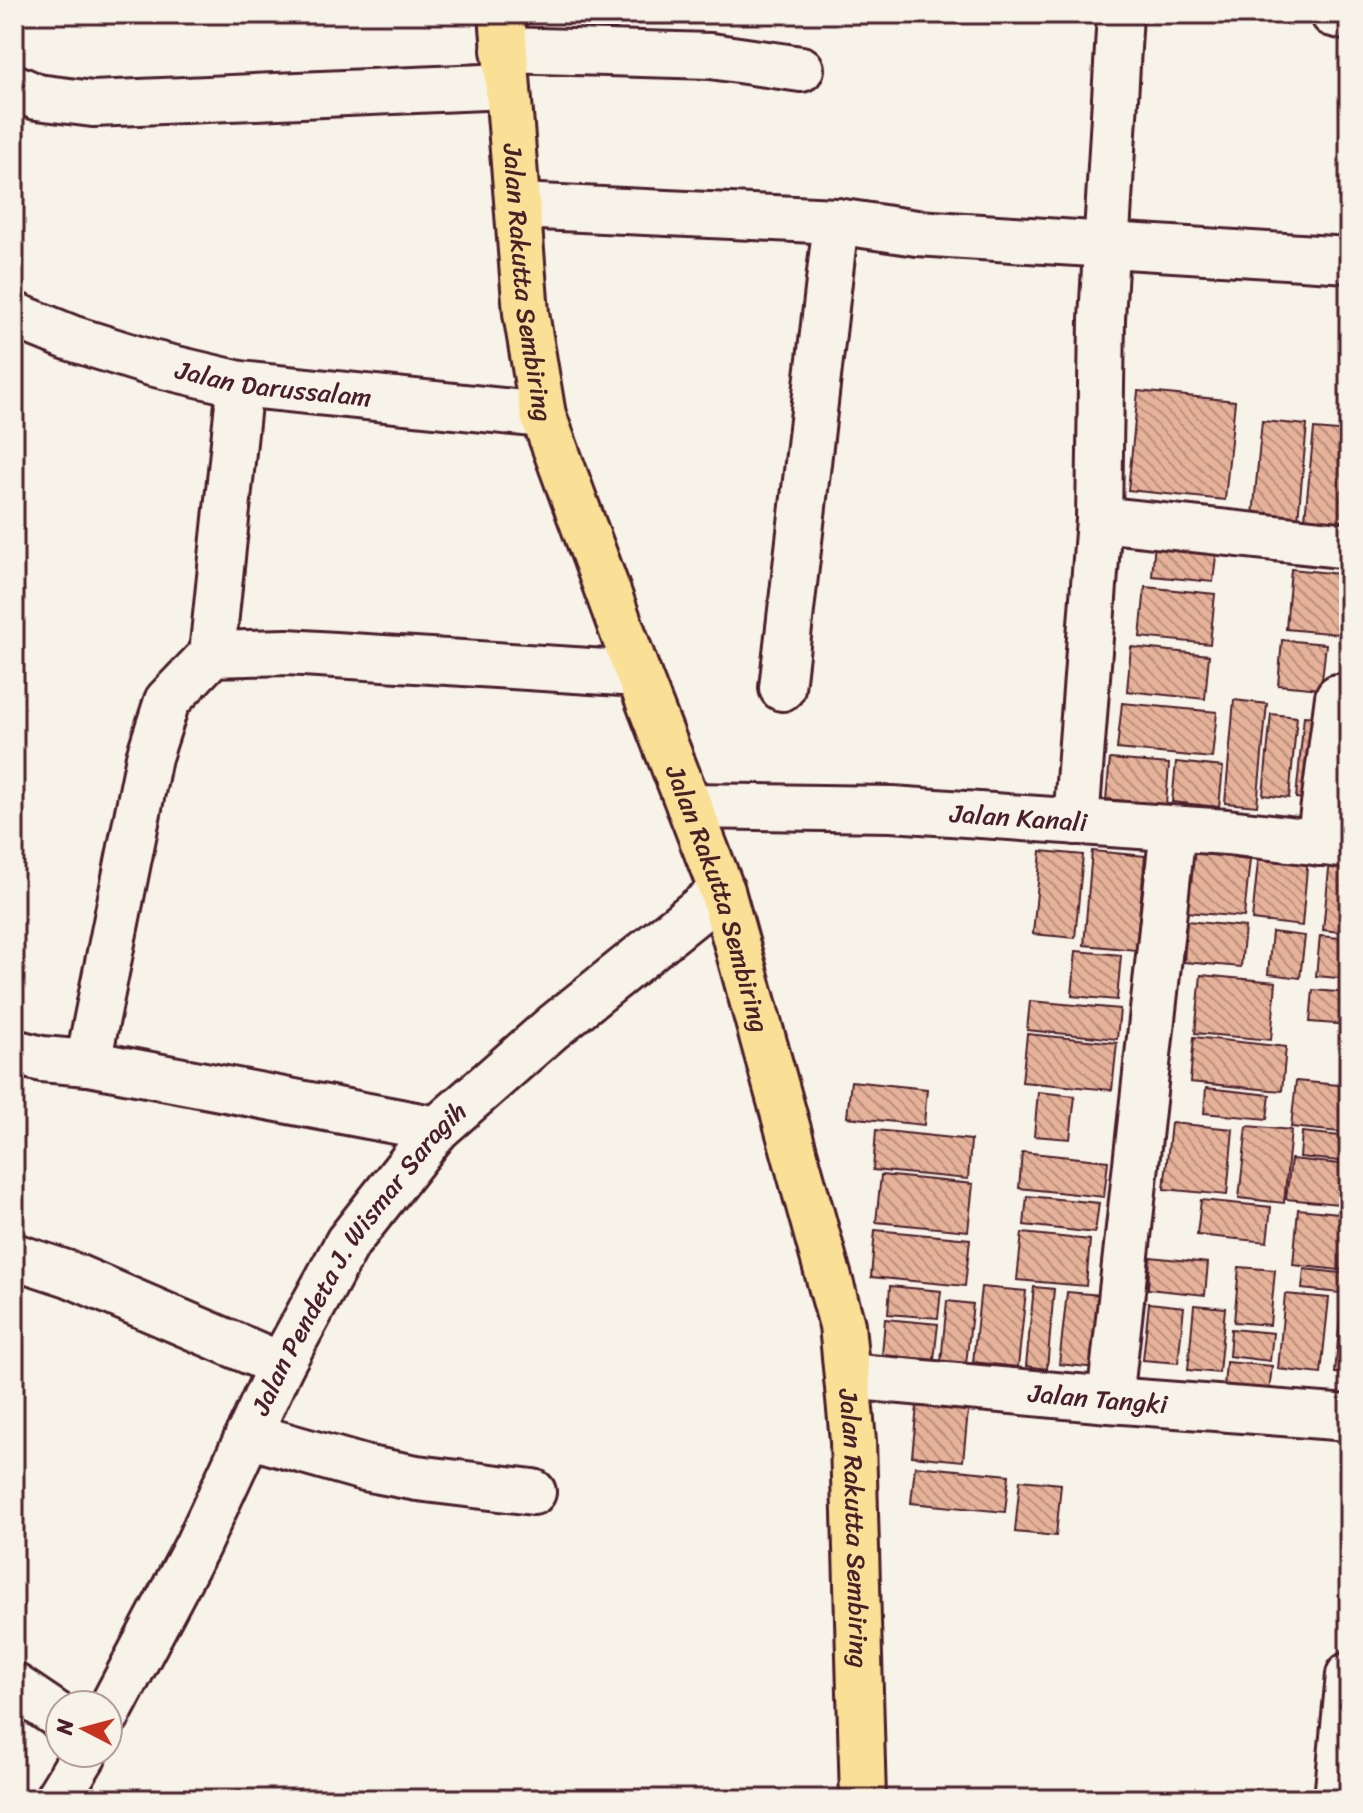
<svg xmlns="http://www.w3.org/2000/svg" width="1363" height="1813" viewBox="0 0 1363 1813" font-family="Sriracha,sans-serif">
<style>
.building{fill:url(#building-back-hatch);stroke:#4a1f2b;stroke-width:2}
.lines{fill:none;stroke-linecap:round;stroke-linejoin:round}
.minor-casing{stroke:#4a1f2b;stroke-width:50}
.major-casing{stroke:#4a1f2b;stroke-width:50}
.minor{stroke:#f7f3e8;stroke-width:44}
.major{stroke:#fadf96;stroke-width:44}
.labels{text-anchor:middle;dominant-baseline:central;stroke-width:7;stroke-linejoin:round;paint-order:stroke}
.street-label{font-size:26px;fill:#4a1f2b;stroke:#f7f3e8}
</style>
<defs>
<pattern id="building-back-hatch" width="6" height="6" patternUnits="userSpaceOnUse" patternTransform="scale(2)"><rect width="6" height="6" fill="#e6b299"/><path d="M-1 5l2 2M0 0l6 6M5-1l2 2" fill="none" stroke="#bc907d"/></pattern>
</defs>
<rect width="100%" height="100%" fill="#f7f3e8"/>
<filter id="ink" filterUnits="userSpaceOnUse"><feTurbulence type="fractalNoise" baseFrequency=".0125" numOctaves="2"/><feDisplacementMap in="SourceGraphic" scale="16" xChannelSelector="R" yChannelSelector="G"/><feConvolveMatrix kernelMatrix="1 2 1 2 8 2 1 2 1" color-interpolation-filters="sRGB"/></filter>
<g filter="url(#ink)">
<g class="building">
<polygon points="1138,391 1235,401 1225,500 1128,490"/>
<polygon points="1262,421 1307,425 1298,520 1253,516"/>
<polygon points="1314,429 1349,432 1349,522 1305,518"/>
<polygon points="1155,541 1217,547 1213,582 1152,576"/>
<polygon points="1291,569 1349,575 1349,635 1286,629"/>
<polygon points="1145,587 1215,594 1210,644 1140,637"/>
<polygon points="1282,640 1326,644 1321,689 1278,685"/>
<polygon points="1131,647 1209,655 1205,699 1127,691"/>
<polygon points="1234,700 1267,704 1257,806 1225,803"/>
<polygon points="1122,703 1217,712 1212,758 1117,749"/>
<polygon points="1271,714 1297,717 1289,798 1263,795"/>
<polygon points="1304,716 1331,718 1323,801 1296,798"/>
<polygon points="1110,759 1169,764 1166,805 1106,799"/>
<polygon points="1176,762 1223,767 1219,807 1172,802"/>
<polygon points="1041,851 1083,855 1075,938 1033,934"/>
<polygon points="1092,851 1145,856 1136,950 1084,945"/>
<polygon points="1259,852 1308,856 1302,926 1252,920"/>
<polygon points="1191,853 1250,859 1244,917 1186,912"/>
<polygon points="1330,859 1349,861 1349,933 1323,930"/>
<polygon points="1187,921 1245,927 1241,967 1184,962"/>
<polygon points="1272,932 1305,936 1300,978 1268,974"/>
<polygon points="1320,936 1349,939 1349,979 1316,976"/>
<polygon points="1076,951 1121,955 1117,1000 1072,996"/>
<polygon points="1201,975 1276,982 1271,1040 1195,1033"/>
<polygon points="1313,990 1349,993 1349,1025 1310,1022"/>
<polygon points="1030,1001 1120,1009 1117,1039 1027,1030"/>
<polygon points="1027,1034 1117,1043 1112,1090 1022,1082"/>
<polygon points="1194,1037 1286,1047 1282,1091 1190,1082"/>
<polygon points="851,1081 927,1089 924,1125 847,1117"/>
<polygon points="1296,1081 1349,1086 1349,1133 1291,1127"/>
<polygon points="1206,1088 1270,1095 1267,1119 1204,1113"/>
<polygon points="1038,1092 1075,1096 1070,1139 1034,1136"/>
<polygon points="1171,1123 1233,1129 1227,1195 1164,1189"/>
<polygon points="1247,1126 1291,1130 1284,1203 1239,1198"/>
<polygon points="876,1130 971,1140 968,1179 873,1170"/>
<polygon points="1302,1132 1349,1137 1349,1162 1300,1157"/>
<polygon points="1022,1152 1108,1161 1104,1197 1019,1188"/>
<polygon points="1291,1159 1349,1165 1349,1205 1286,1199"/>
<polygon points="881,1175 973,1184 968,1231 876,1222"/>
<polygon points="1027,1196 1099,1203 1095,1233 1024,1225"/>
<polygon points="1201,1200 1271,1207 1267,1242 1197,1235"/>
<polygon points="1298,1209 1349,1214 1349,1271 1293,1265"/>
<polygon points="875,1230 970,1239 965,1286 871,1277"/>
<polygon points="1022,1233 1090,1240 1086,1286 1017,1280"/>
<polygon points="1150,1257 1208,1263 1205,1295 1148,1289"/>
<polygon points="1239,1267 1275,1270 1270,1325 1234,1322"/>
<polygon points="1304,1269 1349,1274 1349,1294 1302,1289"/>
<polygon points="890,1286 941,1291 938,1318 888,1314"/>
<polygon points="981,1287 1026,1291 1018,1367 973,1362"/>
<polygon points="1034,1287 1054,1289 1047,1369 1026,1366"/>
<polygon points="1067,1292 1113,1296 1106,1369 1059,1364"/>
<polygon points="1285,1294 1329,1298 1321,1374 1278,1369"/>
<polygon points="1342,1296 1349,1297 1349,1374 1335,1373"/>
<polygon points="947,1301 973,1304 966,1364 941,1362"/>
<polygon points="1149,1303 1184,1307 1178,1363 1143,1360"/>
<polygon points="1194,1305 1225,1308 1219,1373 1188,1370"/>
<polygon points="885,1319 938,1324 934,1360 882,1355"/>
<polygon points="1231,1329 1273,1333 1270,1361 1229,1356"/>
<polygon points="1226,1362 1272,1366 1269,1392 1224,1387"/>
<polygon points="917,1406 968,1411 963,1461 912,1456"/>
<polygon points="915,1466 1009,1475 1005,1512 911,1503"/>
<polygon points="1020,1480 1061,1484 1056,1536 1015,1532"/>
</g>
<g class="lines">
<defs>
<g id="minor">
<polyline points="1333,14 1349,18"/>
<polyline points="504,50 711,56 801,69"/>
<polyline points="14,87 37,97 93,104 507,86"/>
<polyline points="518,206 836,221"/>
<path id="s1" d="M 14,315 L 71,338 L 151,363 L 240,384 L 543,415"/>
<polyline points="1099,519 1349,546"/>
<polyline points="212,654 240,384"/>
<polyline points="782,688 836,221 917,233 1349,260"/>
<path id="s2" d="M 689,806 L 892,809 L 1227,832 L 1349,846"/>
<polyline points="1076,822 1099,519 1102,319 1120,14"/>
<polyline points="1319,843 1338,697"/>
<polyline points="14,1052 42,1059 88,1063 437,1129"/>
<polyline points="88,1063 149,757 167,701 212,654 287,652 638,674"/>
<polyline points="14,1256 69,1274 281,1365"/>
<path id="s3" d="M 847,1376 L 1110,1400 L 1349,1418"/>
<polyline points="1110,1400 1173,829"/>
<polyline points="248,1435 364,1468 417,1478 533,1492"/>
<polyline points="14,1686 60,1717"/>
<path id="s4" d="M 108,1714 L 197,1546 L 281,1365 L 348,1242 L 437,1129 L 552,1028 L 722,891"/>
<polyline points="57,1799 85,1753"/>
<polyline points="1337,1799 1349,1675"/>
</g>
<g id="major">
<path id="s5" d="M 502,14 L 526,313 L 543,415 L 638,674 L 722,891 L 842,1325 L 853,1441 L 863,1799"/>
</g>
</defs>
<use href="#minor" class="minor-casing"/>
<use href="#major" class="major-casing"/>
<use href="#minor" class="minor"/>
<use href="#major" class="major"/>
</g>
</g>
<g class="labels">
<g class="street-label">
<text stroke="none"><textPath href="#s5" startOffset="270">Jalan Rakutta Sembiring</textPath></text>
<text stroke="none"><textPath href="#s1" startOffset="270">Jalan Darussalam</textPath></text>
<text stroke="none"><textPath href="#s2" startOffset="330">Jalan Kanali</textPath></text>
<text stroke="none"><textPath href="#s5" startOffset="918">Jalan Rakutta Sembiring</textPath></text>
<text stroke="none"><textPath href="#s4" startOffset="522">Jalan Pendeta J. Wismar Saragih</textPath></text>
<text stroke="none"><textPath href="#s3" startOffset="252">Jalan Tangki</textPath></text>
<text stroke="none"><textPath href="#s5" startOffset="1566">Jalan Rakutta Sembiring</textPath></text>
</g>
</g>
<rect width="1363" height="1813" fill="none" stroke="#f7f3e8" stroke-width="48"/>
<rect x="24" y="24" width="1315" height="1765" fill="none" stroke="#4a1f2b" stroke-width="3" filter="url(#ink)"/>
<g transform="translate(84 1729) rotate(276)"><circle r="38" fill="#f7f3e8" stroke="#b29e9c" stroke-width="2"/>
<path d="M0-6L14 30L0 20L-14 30Z" fill="#c8321e"/>
<text y="-12" font-size="22" font-weight="bold" text-anchor="middle" fill="#4a1f2b">N</text>
</g>
</svg>
